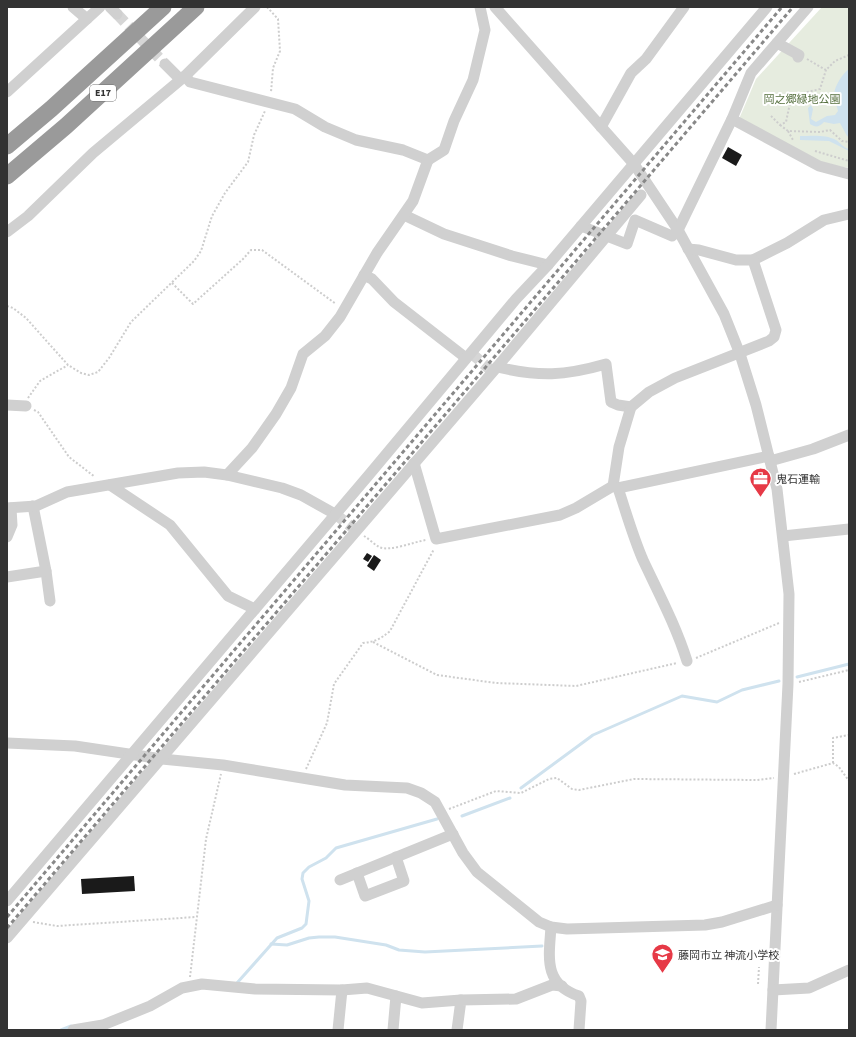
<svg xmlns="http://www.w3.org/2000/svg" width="856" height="1037" viewBox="0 0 856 1037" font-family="'Source Sans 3','Noto Sans JP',sans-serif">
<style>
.green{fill:#e6ecdf}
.water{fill:#cfe2ee}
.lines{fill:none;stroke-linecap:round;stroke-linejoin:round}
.stream{stroke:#cfe2ee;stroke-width:3}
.building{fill:#1a1a1a}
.minor-tunnel{stroke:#d6d6d6;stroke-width:11;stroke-dasharray:11 5.5;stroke-linecap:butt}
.path{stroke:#cdcdcd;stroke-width:2;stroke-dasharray:2 2;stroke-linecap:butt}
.minor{stroke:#d0d0d0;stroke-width:11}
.highway{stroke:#9a9a9a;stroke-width:17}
.rail{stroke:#888;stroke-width:3;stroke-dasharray:4 3;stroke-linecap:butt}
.labels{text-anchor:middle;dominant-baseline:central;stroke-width:4;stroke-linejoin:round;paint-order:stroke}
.shield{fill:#fff;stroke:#707070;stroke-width:1}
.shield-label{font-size:10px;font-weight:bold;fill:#333}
.park-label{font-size:11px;fill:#56703f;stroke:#fff}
.poi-label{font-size:11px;fill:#333;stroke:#fff;text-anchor:start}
</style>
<rect width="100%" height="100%" fill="#fff"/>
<polygon class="green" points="822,7 849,7 849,168 819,163 739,119 756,79"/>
<g class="water">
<path d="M 849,69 L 849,137 L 847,136 L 840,123 L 834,124 L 824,122 C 819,127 816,128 810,124 L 808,108 L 811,105 L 813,109 L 811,119 L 816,122 L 827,116 L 835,115 L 838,111 C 837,106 835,102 834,98 C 833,88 842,74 849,69 Z"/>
<path d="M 800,136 C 811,136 825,134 836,140 C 841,143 842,147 849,149 L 849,151 L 829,141 L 800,140 Z"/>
</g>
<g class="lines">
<g class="stream">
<polyline points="797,677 849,664"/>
<polyline points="521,788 593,735 682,696 717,702 742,690 779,681"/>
<polyline points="462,816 510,798"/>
<polyline points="271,944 287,945 309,938 319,937 335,937 386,945 399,950 425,952 542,946"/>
<polyline points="237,983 277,938 302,928 306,924 309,901 302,879 303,873 309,867 326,858 336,848 437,819"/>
<polyline points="61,1030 71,1026"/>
</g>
</g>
<g class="building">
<polygon points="728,147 742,155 736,166 722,158"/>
<polygon points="367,553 372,556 368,562 363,559"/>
<polygon points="374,555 381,560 374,571 367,566"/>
<polygon points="134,876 135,891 82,894 81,879"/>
</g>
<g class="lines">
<g class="minor-tunnel">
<polyline points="117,14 165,64"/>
<polyline points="471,353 493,372"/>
<polyline points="335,514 357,531"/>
</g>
<g class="path">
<polyline points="267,7 278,19 280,51 273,68 271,92"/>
<polyline points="807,59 826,70 835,61 849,55"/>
<polyline points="771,116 780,125 786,122 790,103 796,95 820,89 826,70"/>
<polyline points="780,125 788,131 820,132 830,130 842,141 849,142"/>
<polyline points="788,131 793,140"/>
<polyline points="815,151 849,161"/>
<polyline points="172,283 193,304 243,259 251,250 262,250 336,304"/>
<polyline points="7,306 13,308 26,318 68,365 81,373 89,375 98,372 109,358 131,322 194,261 201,251 212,216 225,193 248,162 254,135 265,111"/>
<polyline points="28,398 40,381 68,365"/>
<polyline points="34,410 38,412 69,457 95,477"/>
<path d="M 364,536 C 369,539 374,544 379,547 C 390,552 413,542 426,540"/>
<polyline points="373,642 437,675 496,683 576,686 677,663"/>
<polyline points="696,658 779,623"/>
<polyline points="799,682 849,670"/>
<polyline points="833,763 833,738 849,735"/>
<path d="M 306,769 L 327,723 L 334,684 L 363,643 C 374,642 381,639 390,631 L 434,549"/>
<polyline points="794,774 833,763 839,767 849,781"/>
<polyline points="449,809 496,791 521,793 549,779 557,778 572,789 579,790 634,779 757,780 774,778"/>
<polyline points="33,922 57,926 196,917"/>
<polyline points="190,977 206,839 221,774"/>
<polyline points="758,984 759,967"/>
</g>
<g class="minor">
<polyline points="73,7 87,19"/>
<polyline points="110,7 117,14"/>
<polyline points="495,7 634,164 678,230 724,314 740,354 756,405 777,489 789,594 788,684 771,1030"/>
<polyline points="777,43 799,55 798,57"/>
<polyline points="165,64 180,79"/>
<polyline points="185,76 190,82 295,109 325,127 356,140 403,150 428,160 444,150 454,121 473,80 485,30 480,7"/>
<polyline points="7,92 100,7"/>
<polyline points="732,119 819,166 849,174"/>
<polyline points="601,127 631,73 646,59 684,7"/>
<polyline points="404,215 444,234 512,256 548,265"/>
<polyline points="581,226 627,244 635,220 672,236 678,230 732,119 751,73 808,7"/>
<polyline points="7,232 28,216 93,153 185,76 255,7"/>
<polyline points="753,260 787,243 824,220 849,214"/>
<polyline points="364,275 372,279 394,302 466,358"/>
<path d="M 497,367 C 540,377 564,376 606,364 L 611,402 L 618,405 L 631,407"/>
<polyline points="7,405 26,406"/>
<polyline points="770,461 813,449 849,435"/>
<polyline points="414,463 436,539 560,515 576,508 613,486 618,488 769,456"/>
<polyline points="227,475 252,448 276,414 291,388 303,354 325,336 340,317 377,253 413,201 428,160"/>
<polyline points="110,485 170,525 228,596 255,609"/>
<polyline points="613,486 619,447 631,407 649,392 675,378 769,341 774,337 776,330 753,260 736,260 699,250 688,249"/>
<path d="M 618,488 C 626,512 633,537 643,560 C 659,594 676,626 687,661"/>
<polyline points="33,506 46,571 50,601"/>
<polyline points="7,508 36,506 67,492 178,473 204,472 227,475 282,488 301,495 335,514"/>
<polyline points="783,536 849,529"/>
<polyline points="7,537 12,525 11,508"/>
<polyline points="7,577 46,571"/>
<polyline points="7,743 75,746 162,759 223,765 345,785 407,788 421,793 435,802 463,853 477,872 539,922 551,927 567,929 705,925 722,922 777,905"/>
<polyline points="357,873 365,896 404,881 396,857"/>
<polyline points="340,880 453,834"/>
<polyline points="7,901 368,476 516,299 548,265 767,7"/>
<path d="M 551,927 C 549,957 543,984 579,996 L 581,1001 L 579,1030"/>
<polyline points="7,938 497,367 641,195"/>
<polyline points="773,990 809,988 849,970"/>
<polyline points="73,1030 103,1025 150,1006 182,988 202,984 255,989 342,990 367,988 422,1003 461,1000"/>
<polyline points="338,1030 342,990"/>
<polyline points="393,1030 396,996"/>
<polyline points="457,1030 461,1000 516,999 552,985 562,986"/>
</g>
<g class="highway">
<polyline points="7,146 51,109 163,7"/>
<polyline points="7,176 66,126 196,7"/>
</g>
<g class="rail">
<polyline points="7,917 782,7"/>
<polyline points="7,928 793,7"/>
</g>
</g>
<defs>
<symbol id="office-pin" viewBox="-11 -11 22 30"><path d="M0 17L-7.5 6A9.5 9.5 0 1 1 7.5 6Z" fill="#e63946" stroke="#fff"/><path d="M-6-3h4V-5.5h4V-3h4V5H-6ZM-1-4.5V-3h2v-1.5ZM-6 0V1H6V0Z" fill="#fff"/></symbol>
<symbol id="school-pin" viewBox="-11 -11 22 30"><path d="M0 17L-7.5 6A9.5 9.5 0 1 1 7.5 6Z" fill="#e63946" stroke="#fff"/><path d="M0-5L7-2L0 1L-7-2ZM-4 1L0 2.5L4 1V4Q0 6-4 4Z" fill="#fff"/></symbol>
</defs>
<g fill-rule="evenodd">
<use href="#office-pin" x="748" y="466" width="25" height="34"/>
<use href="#school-pin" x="650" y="942" width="25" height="34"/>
</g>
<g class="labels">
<rect class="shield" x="90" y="85" width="26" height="16" rx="3"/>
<g class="shield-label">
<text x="103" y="93">E17</text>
</g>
<g class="park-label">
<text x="802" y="99">岡之郷緑地公園</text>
</g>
<g class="poi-label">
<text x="776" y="479">鬼石運輸</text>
<text x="678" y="955">藤岡市立 神流小学校</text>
</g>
</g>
<rect width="856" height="1037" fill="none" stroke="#333333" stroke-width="16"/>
</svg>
